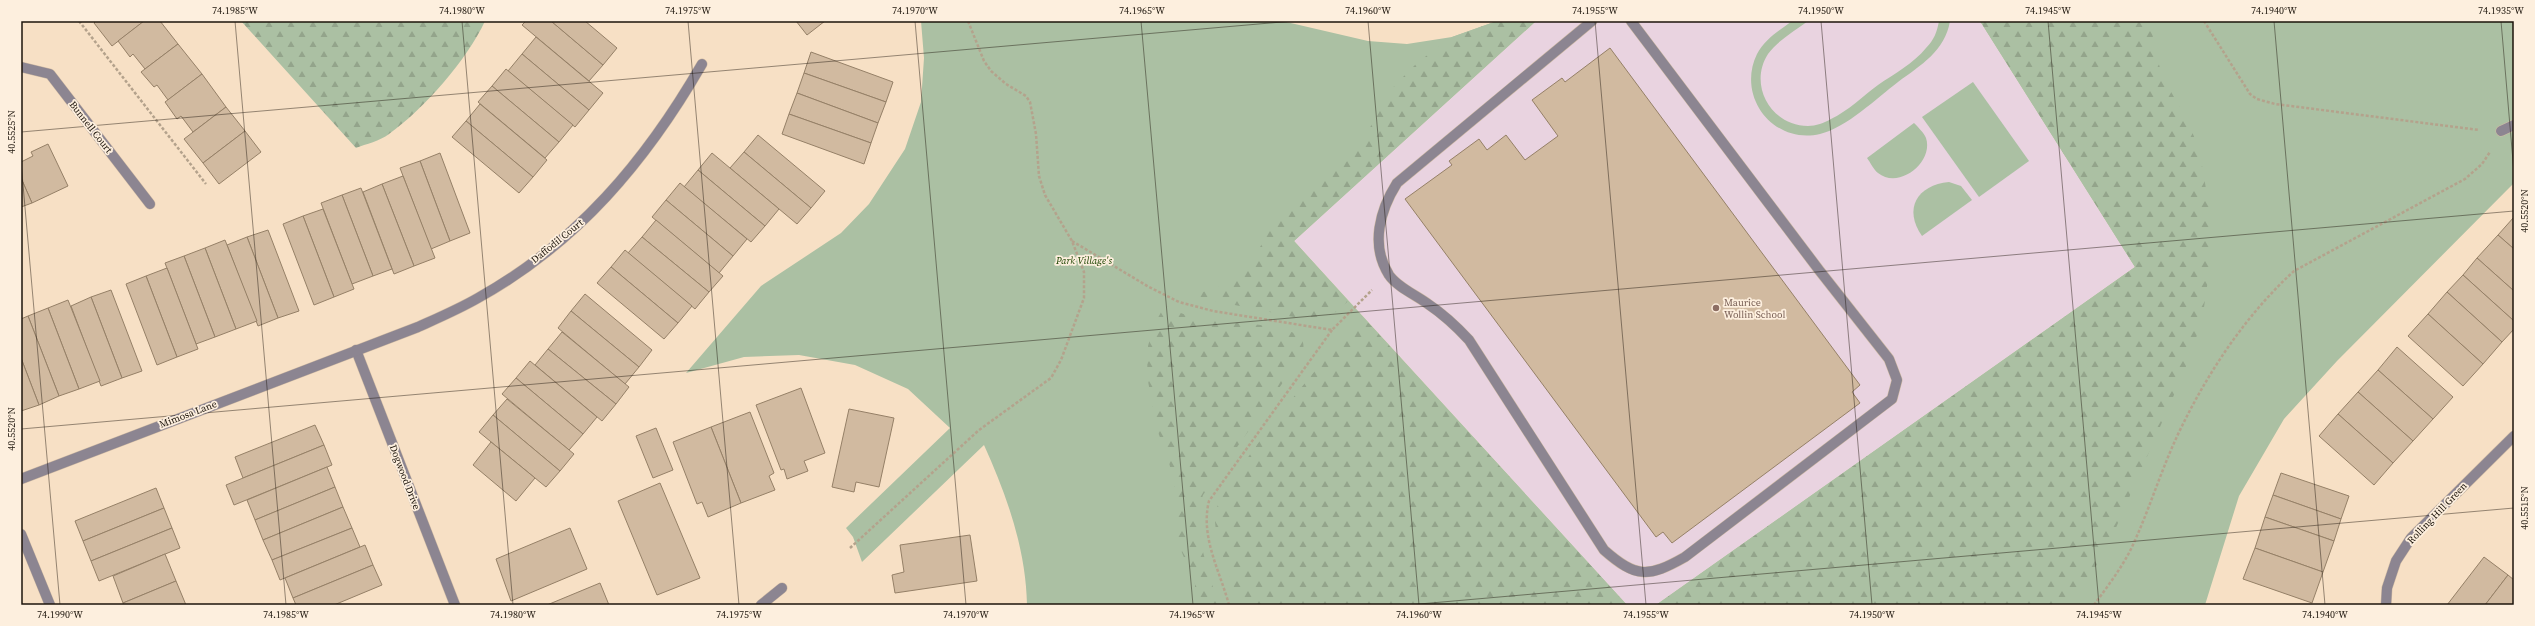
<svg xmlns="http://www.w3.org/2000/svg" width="2535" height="626" viewBox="0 0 2535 626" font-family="'Source Serif 4',serif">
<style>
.education{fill:#e9d3e0}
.green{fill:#abc0a3}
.forest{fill:url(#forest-firs)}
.building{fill:#d1baa0;stroke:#958067}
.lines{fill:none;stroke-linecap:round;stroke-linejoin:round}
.minor-casing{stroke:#d0bba4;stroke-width:11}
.path{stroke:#b4a28c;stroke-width:2.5;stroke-dasharray:3 2;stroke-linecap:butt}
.minor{stroke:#8c8591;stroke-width:10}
.ticks{fill:none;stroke:#1c140b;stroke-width:1;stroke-opacity:0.45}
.education-dot{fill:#8d6e63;stroke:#fdefde;stroke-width:1.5}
.labels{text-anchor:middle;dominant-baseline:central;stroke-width:3.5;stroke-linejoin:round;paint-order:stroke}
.street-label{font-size:10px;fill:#1c140b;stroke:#fdefde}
.park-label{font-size:10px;font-style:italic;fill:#1d4502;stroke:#fdefde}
.education-label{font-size:10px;fill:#785e54;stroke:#fdefde;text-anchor:start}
.neatline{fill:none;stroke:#1c140b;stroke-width:1.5}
.ticks-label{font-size:10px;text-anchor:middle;fill:#1c140b}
</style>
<defs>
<pattern id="forest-firs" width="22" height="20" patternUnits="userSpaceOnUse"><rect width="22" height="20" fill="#abc0a3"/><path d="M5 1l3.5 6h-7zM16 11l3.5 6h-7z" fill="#93a48b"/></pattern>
</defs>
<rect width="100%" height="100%" fill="#f7e0c5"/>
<polygon class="education" points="1536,21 1980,21 2135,267 1656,605 1627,605 1294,241"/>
<g class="green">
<path d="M 921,21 L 1282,21 L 1368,41 L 1407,44 L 1452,37 L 1497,21 L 1536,21 L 1294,241 L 1627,605 L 1027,605 C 1026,549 1007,496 984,445 L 862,562 L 853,537 L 846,528 L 950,428 L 908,389 L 855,365 L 799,355 L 744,357 L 686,373 L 761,286 L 841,233 L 869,204 L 905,149 L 921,102 L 924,58 Z"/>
<path d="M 1792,21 L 1808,21 C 1795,31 1778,40 1768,54 C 1748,85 1771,126 1808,126 C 1816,126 1824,123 1831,119 C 1848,111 1863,96 1878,85 C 1894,74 1914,63 1926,48 C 1934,40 1937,32 1939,21 L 1950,21 C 1945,51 1921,65 1898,82 C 1877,98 1846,128 1820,134 C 1774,145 1736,97 1757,54 C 1765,39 1779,31 1792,21 Z"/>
<polygon points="1980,21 2514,21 2514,183 2337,361 2284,419 2239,496 2205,605 1656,605 2135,267"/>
<polygon points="1973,82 2029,161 1979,197 1922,117"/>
<path d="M 1914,123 C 1918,127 1924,133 1926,138 C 1934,162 1899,190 1878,173 C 1874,170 1870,162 1867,158 Z"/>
<path d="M 1949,182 L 1961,186 L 1972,200 L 1922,236 C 1903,209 1917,185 1949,182 Z"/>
</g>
<g class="forest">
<path d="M 241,21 L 485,21 C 467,60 424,109 389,134 C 380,141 366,144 356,148 Z"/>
<path d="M 1497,21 L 1536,21 L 1294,241 L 1348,301 C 1334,316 1324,320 1304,319 L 1190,296 L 1218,287 L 1247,270 L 1280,212 L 1300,194 L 1321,182 L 1347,161 L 1364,142 L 1378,109 L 1395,85 L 1418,62 L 1452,37 Z"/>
<polygon points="1980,21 2152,21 2153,41 2162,76 2186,118 2199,148 2211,218 2209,273 2202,321 2184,372 2108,546 2083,588 2068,605 1656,605 2135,267"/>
<path d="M 1165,305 C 1205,331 1260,315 1300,336 C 1305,344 1304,349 1301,357 L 1203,495 C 1191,531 1209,569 1218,605 L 1195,605 L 1195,584 L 1178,543 L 1174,484 L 1168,458 L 1156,427 L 1147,375 L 1148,346 L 1154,325 Z"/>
<path d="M 1362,316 L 1627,605 L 1240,605 C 1233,583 1213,537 1215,515 C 1217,501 1229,487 1236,475 C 1273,419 1318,367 1362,316 Z"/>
</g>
<g class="building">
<polygon points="96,21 144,21 112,46 94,23"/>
<polygon points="144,21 160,21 178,44 145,69 133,54 130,57 118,41"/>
<polygon points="526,21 551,21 603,65 589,81 522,25"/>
<polygon points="551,21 585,21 617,48 603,65"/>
<polygon points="796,21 825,21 807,35"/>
<polygon points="536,37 603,93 589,110 522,54"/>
<polygon points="178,44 202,74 168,100 157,85 154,87 141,72"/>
<polygon points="1610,48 1860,385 1852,392 1860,403 1672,543 1663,532 1656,537 1405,199 1452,165 1449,161 1479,139 1487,150 1506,135 1525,160 1558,136 1532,100 1562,78 1565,82"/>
<polygon points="811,52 893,82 886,102 804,73"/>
<polygon points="522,54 589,110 575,127 508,71"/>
<polygon points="506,69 573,125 559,142 492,86"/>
<polygon points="804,73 886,102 878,123 797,93"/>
<polygon points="202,74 226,107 193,132 181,116 177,119 165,102"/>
<polygon points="492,86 559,142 545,158 478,102"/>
<polygon points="797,93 878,123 871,143 789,114"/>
<polygon points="480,104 547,160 533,177 466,121"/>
<polygon points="226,107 245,131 203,163 184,139"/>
<polygon points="789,114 871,143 864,164 782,134"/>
<polygon points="466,121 533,177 519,193 452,137"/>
<polygon points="245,131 261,152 219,184 203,163"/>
<polygon points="758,135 825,191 811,208 744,152"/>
<polygon points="48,144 68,186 32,203 21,178 21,162 33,156 31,152"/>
<polygon points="744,152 811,208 797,224 730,168"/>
<polygon points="440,153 470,233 450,241 420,161"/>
<polygon points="712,153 779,209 765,226 698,170"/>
<polygon points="420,161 450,241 431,249 400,168"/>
<polygon points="698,170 765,226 751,242 684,187"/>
<polygon points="403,176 435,258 414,266 382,184"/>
<polygon points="21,178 32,203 21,207"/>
<polygon points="680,183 747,239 733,256 666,200"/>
<polygon points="382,184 414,266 394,274 363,192"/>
<polygon points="361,188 392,269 373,276 342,195"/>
<polygon points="342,195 373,276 352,284 321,203"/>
<polygon points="666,200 733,256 719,273 652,217"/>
<polygon points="323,209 354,289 334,297 303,216"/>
<polygon points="303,216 334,297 314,305 283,224"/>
<polygon points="2514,217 2514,249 2498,235"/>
<polygon points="656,220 723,276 709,292 642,237"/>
<polygon points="268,230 299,311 278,318 247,237"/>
<polygon points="2498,235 2514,249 2514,291 2477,258"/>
<polygon points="247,237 278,318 258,326 227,245"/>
<polygon points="642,237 709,292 695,309 628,253"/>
<polygon points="225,240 257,321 236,329 205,248"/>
<polygon points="205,248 236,329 215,337 184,256"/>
<polygon points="625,250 692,306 678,323 611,267"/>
<polygon points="184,256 215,337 196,344 165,263"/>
<polygon points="2477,258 2514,291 2514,321 2463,275"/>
<polygon points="611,267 678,323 664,339 597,283"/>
<polygon points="167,268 198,349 177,357 146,276"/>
<polygon points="2463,275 2514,321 2514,329 2502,342 2447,292"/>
<polygon points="146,276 177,357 157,365 126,284"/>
<polygon points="111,290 142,371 122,378 91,297"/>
<polygon points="2447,292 2502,342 2483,364 2428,314"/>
<polygon points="585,294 652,350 639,367 571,311"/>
<polygon points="91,297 122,378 101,386 71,306"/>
<polygon points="68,300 100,381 79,389 48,308"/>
<polygon points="48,308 79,389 59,396 28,316"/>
<polygon points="571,311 639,367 625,384 558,328"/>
<polygon points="2428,314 2483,364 2463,386 2408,336"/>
<polygon points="28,316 59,396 39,405 21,358 21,319"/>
<polygon points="562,332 629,387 616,404 548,349"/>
<polygon points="2397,347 2453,397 2433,419 2378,370"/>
<polygon points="548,349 616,404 602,421 535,365"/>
<polygon points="21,358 39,405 21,411"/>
<polygon points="530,361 597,417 583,434 516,378"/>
<polygon points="2378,370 2433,419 2413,441 2358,392"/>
<polygon points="516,378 583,434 569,450 502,394"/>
<polygon points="801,388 825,453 804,461 808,471 787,479 784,469 781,470 756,405"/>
<polygon points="2358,392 2413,441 2393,463 2338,414"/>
<polygon points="507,399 574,454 560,471 493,415"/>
<polygon points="849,409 894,418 879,487 856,482 854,492 832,487"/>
<polygon points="750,412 774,473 769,476 775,490 741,503 711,427"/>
<polygon points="2338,414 2393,463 2374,485 2319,436"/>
<polygon points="493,415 560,471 546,487 479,432"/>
<polygon points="315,425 324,445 243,478 235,457"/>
<polygon points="711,427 741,503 708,517 702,502 697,504 673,442"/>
<polygon points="656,428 673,470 653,478 636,436"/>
<polygon points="491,442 535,478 516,501 473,465"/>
<polygon points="324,445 332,465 234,505 226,485"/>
<polygon points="327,467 335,487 255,520 247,500"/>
<polygon points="2281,473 2349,496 2341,519 2273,495"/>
<polygon points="660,483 700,578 657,595 618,501"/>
<polygon points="335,487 343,507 263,540 255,520"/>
<polygon points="156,488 164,508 83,541 75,521"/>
<polygon points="2273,495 2341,519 2334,541 2265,517"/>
<polygon points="343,507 352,528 272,560 263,540"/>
<polygon points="164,508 172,528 91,561 83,541"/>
<polygon points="2265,517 2334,541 2323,572 2255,548"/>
<polygon points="172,528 180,548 99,581 91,561"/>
<polygon points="352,528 360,547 280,580 272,560"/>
<polygon points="570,528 587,569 511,601 496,559"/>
<polygon points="970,535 977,581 895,593 892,575 904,572 900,545"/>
<polygon points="365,545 373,565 293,598 285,578"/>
<polygon points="2255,548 2323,572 2312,603 2243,579"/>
<polygon points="165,554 176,581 123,603 113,576"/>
<polygon points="2484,557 2508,575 2485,605 2447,605"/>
<polygon points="373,565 382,585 334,605 296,605 293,598"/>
<polygon points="2508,575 2514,580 2514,605 2485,605"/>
<polygon points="176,581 186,605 124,605 123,603"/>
<polygon points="600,583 609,605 547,605"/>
</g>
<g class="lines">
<defs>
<g id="minor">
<path d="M 1592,21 L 1397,183 C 1380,210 1370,245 1389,275 C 1397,287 1416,295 1428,304 C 1443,314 1456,326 1469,340 L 1604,550 C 1636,578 1648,578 1685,557 L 1892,399 L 1897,380 L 1889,359 L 1819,270 L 1631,21"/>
<polyline points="21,67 50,74 150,204"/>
<polyline points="2501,131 2514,125"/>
<polyline points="356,350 455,605"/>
<path d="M 21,479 L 418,327 C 438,318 459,309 478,298 C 577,243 646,161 702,64"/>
<polyline points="21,534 50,605"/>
<polyline points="761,605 782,588"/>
<polyline points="2386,605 2387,588 2396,561 2411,538 2514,436"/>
</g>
</defs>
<use href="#minor" class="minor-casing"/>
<g class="path">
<polyline points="79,21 206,184"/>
<polyline points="2204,21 2250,94 2257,99 2275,104 2479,130"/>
<polyline points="1072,241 1149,287 1179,302 1213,311 1332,330 1372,290"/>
<polyline points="850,548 979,430 1051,378 1061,360 1084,298 1084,272 1072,241 1045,195 1039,176 1036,134 1030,102 1026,96 1006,84 991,71 984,61 968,21"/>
<path d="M 1229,605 C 1220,571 1200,537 1209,501 L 1332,330"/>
<path d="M 2094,605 C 2107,587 2121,569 2131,549 C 2150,509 2162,466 2182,426 C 2210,369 2247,314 2294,271 L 2465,179 L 2482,164 L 2490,152"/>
</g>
<use href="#minor" class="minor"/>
</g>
<path class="ticks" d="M 235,21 L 286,605M 462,21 L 513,605M 688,21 L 739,605M 915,21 L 966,605M 1141,21 L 1193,605M 1368,21 L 1419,605M 1595,21 L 1646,605M 1821,21 L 1872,605M 2048,21 L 2099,605M 2274,21 L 2325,605M 2501,21 L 2514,173M 21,132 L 1293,21M 21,162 L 60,605M 21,429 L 2514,211M 1408,605 L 2514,508"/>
<circle class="education-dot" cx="1716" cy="308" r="4"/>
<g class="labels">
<g class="street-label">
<text transform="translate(91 127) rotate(52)">Bunnell Court</text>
<text transform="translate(557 241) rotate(-39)">Daffodil Court</text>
<text transform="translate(188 414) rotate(-21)">Mimosa Lane</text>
<text transform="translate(405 477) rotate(69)">Dogwood Drive</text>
<text transform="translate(2437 513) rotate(-46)">Rolling Hill Green</text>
</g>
<g class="park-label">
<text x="1084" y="260">Park Village's</text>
</g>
<g class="education-label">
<text x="1724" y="302">Maurice<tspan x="1724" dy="12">Wollin School</tspan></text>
</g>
</g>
<rect width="2535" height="626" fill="none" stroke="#fdefde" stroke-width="44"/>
<rect x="22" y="22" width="2491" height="582" class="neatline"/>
<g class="ticks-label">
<text x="235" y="14">74.1985°W</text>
<text x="462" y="14">74.1980°W</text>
<text x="688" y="14">74.1975°W</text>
<text x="915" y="14">74.1970°W</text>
<text x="1142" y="14">74.1965°W</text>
<text x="1368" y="14">74.1960°W</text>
<text x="1595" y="14">74.1955°W</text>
<text x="1821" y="14">74.1950°W</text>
<text x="2048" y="14">74.1945°W</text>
<text x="2274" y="14">74.1940°W</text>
<text x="2501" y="14">74.1935°W</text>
<text transform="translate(11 132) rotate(-90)" y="4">40.5525°N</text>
<text transform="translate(2524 211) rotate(-90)" y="4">40.5520°N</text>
<text transform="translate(11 429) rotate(-90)" y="4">40.5520°N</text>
<text transform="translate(2524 508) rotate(-90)" y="4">40.5515°N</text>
<text x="60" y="618">74.1990°W</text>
<text x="286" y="618">74.1985°W</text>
<text x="513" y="618">74.1980°W</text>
<text x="739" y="618">74.1975°W</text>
<text x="966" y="618">74.1970°W</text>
<text x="1192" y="618">74.1965°W</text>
<text x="1419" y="618">74.1960°W</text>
<text x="1646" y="618">74.1955°W</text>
<text x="1872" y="618">74.1950°W</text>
<text x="2099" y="618">74.1945°W</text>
<text x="2325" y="618">74.1940°W</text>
</g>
</svg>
